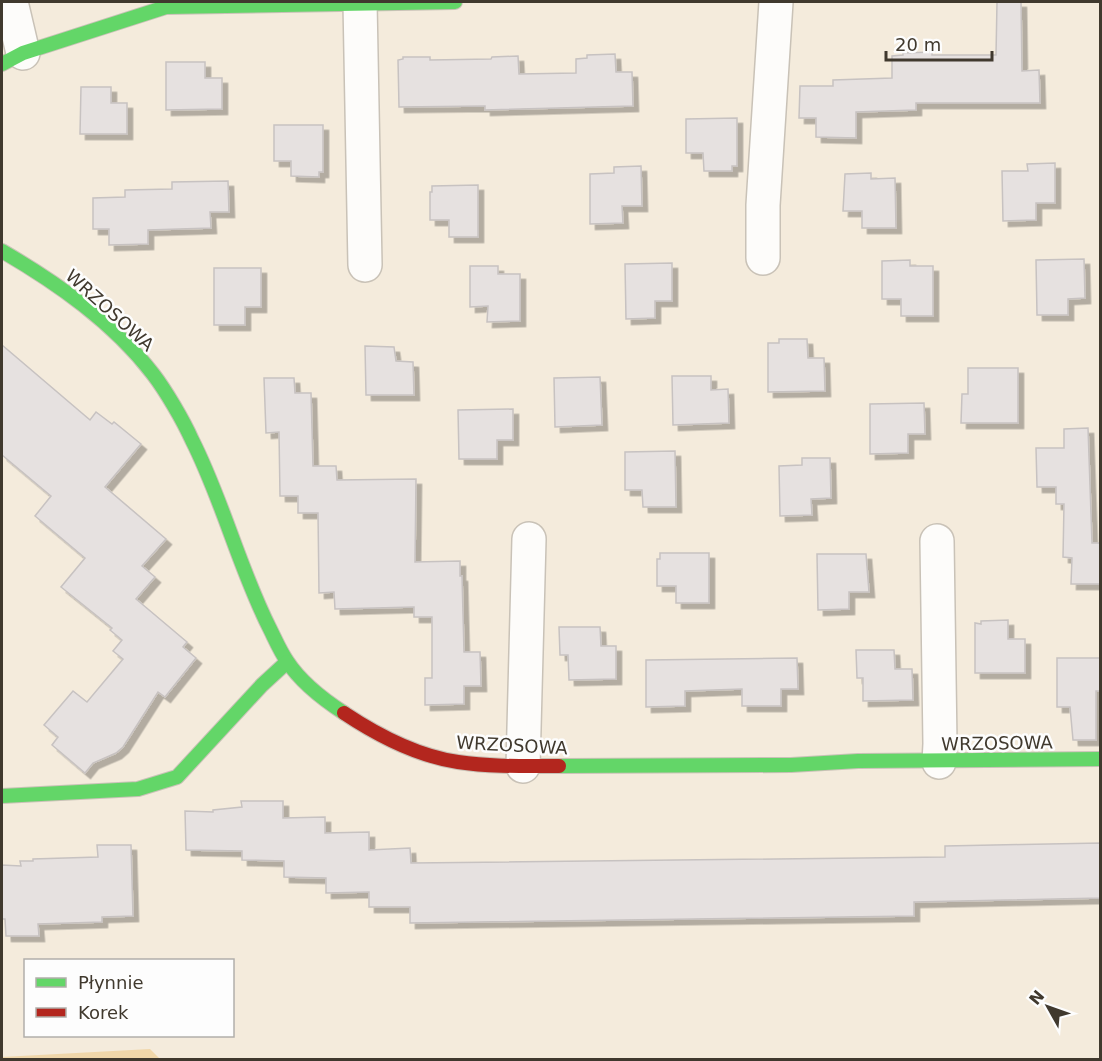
<svg xmlns="http://www.w3.org/2000/svg" width="1102" height="1061" viewBox="0 0 1102 1061" font-family="'DejaVu Sans',sans-serif">
<style>
.green{fill:#f0d7aa}
.building{fill:#e6e1e0;stroke:#c7c2c1;stroke-width:1.5;filter:url(#shadow)}
.lines{fill:none;stroke-linecap:round;stroke-linejoin:round}
.street-casing{stroke:#c9c2b7;stroke-width:36}
.fast-casing{stroke:#c9c2b7;stroke-width:16}
.jam-casing{stroke:#c9c2b7;stroke-width:16}
.street{stroke:#fdfcfa;stroke-width:33}
.fast{stroke:#63d668;stroke-width:14}
.jam{stroke:#b3261e;stroke-width:14}
.labels{text-anchor:middle;dominant-baseline:central;stroke-width:5;stroke-linejoin:round;paint-order:stroke}
.street-label{font-size:18px;fill:#40392e;stroke:#fdfdfd}
</style>
<defs>
<filter id="shadow"><feDropShadow dx="5.5" dy="5.5" stdDeviation="0" flood-color="#0004"/></filter>
</defs>
<rect width="100%" height="100%" fill="#f4ebdc"/>
<polygon class="green" points="150,1049 160,1059 2,1059 2,1057"/>
<g class="building">
<polygon points="997,2 1021,2 1022,71 1039,70 1040,103 916,103 916,110 856,112 856,138 816,137 816,118 799,118 800,86 833,86 833,80 892,78 892,56 903,55 903,53 932,52 932,55 996,55"/>
<polygon points="615,54 616,72 632,72 633,106 485,110 485,106 399,107 398,60 403,59 403,57 430,57 430,60 491,59 492,57 518,56 519,74 576,73 576,59 587,58 587,55"/>
<polygon points="166,62 205,62 205,78 222,78 222,109 166,110"/>
<polygon points="81,87 111,87 111,103 127,103 127,134 80,134"/>
<polygon points="737,118 737,166 732,166 732,171 704,171 703,153 686,153 686,119"/>
<polygon points="274,125 323,125 323,172 319,172 319,177 291,176 291,161 274,161"/>
<polygon points="1055,163 1055,203 1036,203 1036,220 1003,221 1002,171 1028,171 1027,164"/>
<polygon points="641,166 642,206 622,206 623,223 590,224 590,174 614,173 614,167"/>
<polygon points="871,173 871,179 895,178 896,228 862,228 862,211 843,211 845,174"/>
<polygon points="228,181 229,212 210,212 211,228 148,230 148,244 109,245 109,229 93,229 93,198 125,197 125,190 172,189 172,182"/>
<polygon points="478,185 478,237 449,237 449,220 430,220 430,192 432,192 432,186"/>
<polygon points="1084,259 1085,298 1068,299 1068,315 1037,315 1036,260"/>
<polygon points="910,260 910,266 933,266 933,316 901,316 901,299 882,299 882,261"/>
<polygon points="672,263 672,301 655,301 655,318 626,319 625,264"/>
<polygon points="470,266 498,266 498,274 520,274 520,321 487,322 488,306 470,307"/>
<polygon points="214,268 261,268 261,307 245,307 245,325 214,325"/>
<polygon points="779,339 807,339 808,358 824,358 825,391 768,392 768,343 779,343"/>
<polygon points="2,345 90,420 96,412 112,424 114,422 141,444 105,487 166,539 142,566 155,577 136,599 187,642 183,647 196,658 165,697 158,692 123,747 116,753 93,763 85,773 52,745 58,737 44,725 73,691 87,702 123,659 113,651 122,640 110,630 112,628 61,587 85,558 35,516 51,496 2,455"/>
<polygon points="365,346 394,347 396,361 413,362 414,395 366,395"/>
<polygon points="968,368 1018,368 1018,423 961,423 962,394 968,394"/>
<polygon points="672,376 711,376 711,390 728,389 729,423 673,425"/>
<polygon points="600,377 602,425 555,427 554,378"/>
<polygon points="264,378 294,378 295,393 311,393 313,466 336,466 337,480 416,479 415,562 460,561 460,576 462,576 464,652 480,652 481,686 464,686 464,704 425,705 425,678 432,678 432,617 414,617 414,607 335,609 334,592 319,593 318,513 298,513 298,496 280,496 279,432 266,433"/>
<polygon points="924,403 925,434 908,434 908,453 870,454 870,404"/>
<polygon points="513,409 513,440 497,440 497,459 459,459 458,410"/>
<polygon points="1088,428 1092,543 1100,543 1101,584 1071,584 1072,558 1063,557 1064,504 1056,504 1056,487 1037,487 1036,448 1064,448 1064,429"/>
<polygon points="675,451 676,507 643,507 642,490 625,490 625,452"/>
<polygon points="802,458 830,458 831,498 811,499 812,515 780,516 779,466 802,465"/>
<polygon points="660,553 709,553 709,603 676,603 676,586 657,586 657,559 660,559"/>
<polygon points="817,554 866,554 869,592 849,592 849,609 818,610"/>
<polygon points="1008,620 1008,639 1025,639 1025,673 975,673 975,623 981,624 981,621"/>
<polygon points="559,627 600,627 601,646 616,646 616,679 569,680 568,655 560,655"/>
<polygon points="856,650 894,650 895,669 912,669 913,700 863,701 863,678 857,678"/>
<polygon points="797,658 798,689 781,689 781,706 742,706 742,689 685,691 685,706 646,707 646,660"/>
<polygon points="1057,658 1101,658 1101,691 1096,691 1096,740 1073,740 1070,707 1057,707"/>
<polygon points="241,801 283,801 283,818 325,817 325,833 369,832 369,850 410,848 411,863 945,857 945,846 1101,843 1101,898 914,902 914,916 410,923 410,907 369,907 369,892 326,893 326,878 284,877 284,861 242,860 242,851 186,850 185,811 213,812 213,810 242,807"/>
<polygon points="97,845 131,845 133,916 102,917 102,922 38,924 39,936 6,936 5,919 2,919 2,865 21,866 20,861 33,861 33,859 98,857"/>
</g>
<g class="lines">
<defs>
<g id="street">
<polyline points="11,2 23,53"/>
<polyline points="360,2 365,265"/>
<polyline points="763,258 763,205 776,2"/>
<polyline points="937,541 940,744 939,762"/>
<polyline points="523,766 529,539"/>
</g>
<g id="fast">
<polyline points="2,64 23,53 166,7 455,2"/>
<path d="M 2,251 C 57,283 113,322 153,374 C 166,391 183,420 192,440 C 223,501 239,568 270,629 C 275,639 280,651 287,661 C 300,681 324,700 344,713"/>
<polyline points="559,766 791,765 858,761 1100,759"/>
<polyline points="2,796 138,789 177,777 262,685 287,662"/>
</g>
<path id="jam" d="M 344,713 C 377,735 417,756 458,762 C 491,767 526,766 559,766"/>
</defs>
<use href="#street" class="street-casing"/>
<use href="#fast" class="fast-casing"/>
<use href="#jam" class="jam-casing"/>
<use href="#street" class="street"/>
<use href="#fast" class="fast"/>
<use href="#jam" class="jam"/>
</g>
<g class="labels">
<g class="street-label">
<text transform="translate(110 310) rotate(42)">WRZOSOWA</text>
<text transform="translate(997 743) rotate(-1)">WRZOSOWA</text>
<text transform="translate(512 745) rotate(3)">WRZOSOWA</text>
</g>
</g>
<rect width="1102" height="1061" fill="none" stroke="#40392e" stroke-width="6"/>
<rect x="24" y="959" width="210" height="78" fill="#fdfdfd" stroke="#b1afaa" stroke-width="1.5"/>
<rect x="36" y="978" width="30" height="9" fill="#63d668" stroke="#b1afaa" stroke-width="1.5"/>
<text x="78" y="989" font-size="18" fill="#40392e">Płynnie</text>
<rect x="36" y="1008" width="30" height="9" fill="#b3261e" stroke="#b1afaa" stroke-width="1.5"/>
<text x="78" y="1019" font-size="18" fill="#40392e">Korek</text>
<g transform="translate(1048 1007) rotate(310)" stroke="#fdfdfd" stroke-width="4.5" paint-order="stroke">
<path d="M0-4.5L10 22L0 15L-10 22Z" fill="#40392e"/>
<text y="-9" font-size="16" font-weight="bold" text-anchor="middle" fill="#40392e">N</text>
</g>
<path d="M886 51v9h106v-9" fill="none" stroke="#40392e" stroke-width="3"/>
<text x="895" y="51" font-size="18" fill="#40392e" stroke="#fdfdfd" stroke-width="4.5" paint-order="stroke">20 m</text>
</svg>
